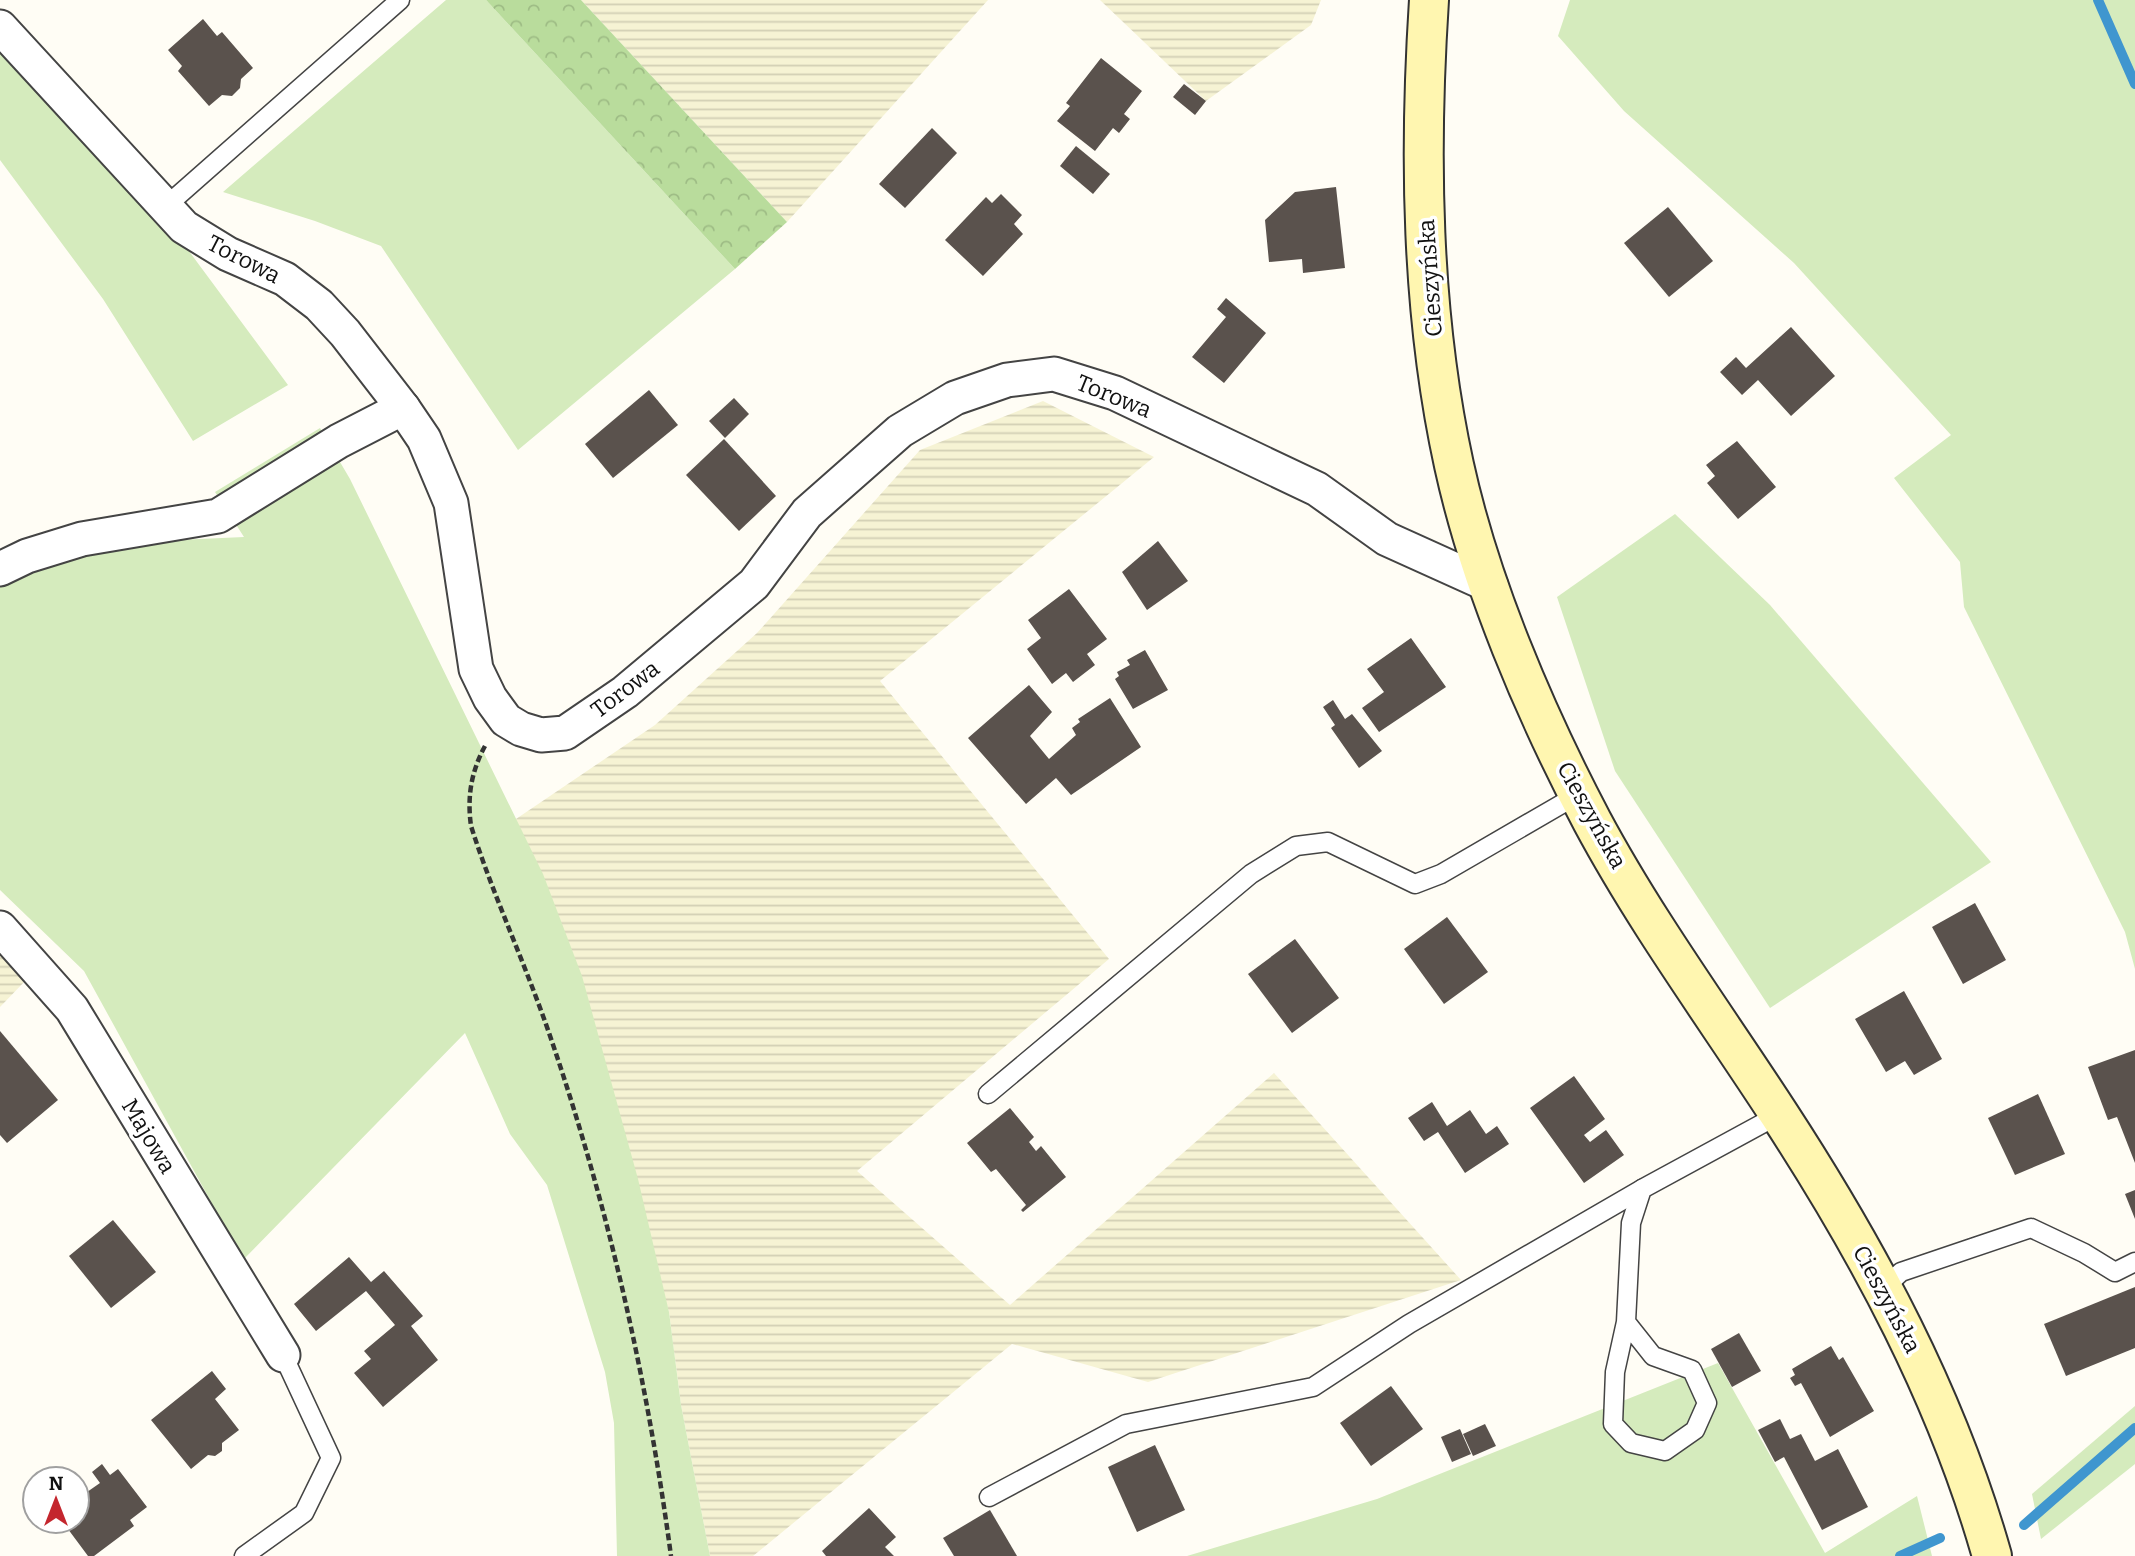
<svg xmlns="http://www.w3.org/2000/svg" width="2135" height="1556" viewBox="0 0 2135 1556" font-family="Bitter,serif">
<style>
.farmland{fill:url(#farmland-rules)}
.grass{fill:#d5ebbd}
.forest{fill:url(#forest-crowns)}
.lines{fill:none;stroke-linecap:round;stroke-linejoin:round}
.stream{stroke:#3f96cf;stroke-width:10}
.building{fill:#5a524d}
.service-casing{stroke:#444;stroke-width:21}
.minor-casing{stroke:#444;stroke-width:37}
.secondary-casing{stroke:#333;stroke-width:42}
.path{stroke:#333;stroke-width:4.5;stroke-dasharray:7 3.5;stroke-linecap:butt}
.service{stroke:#fff;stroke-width:18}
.minor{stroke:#fff;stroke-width:33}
.secondary{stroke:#fff6b0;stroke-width:38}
.labels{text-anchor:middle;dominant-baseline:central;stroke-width:7;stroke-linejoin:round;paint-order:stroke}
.street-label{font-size:23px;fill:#111;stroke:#fff}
</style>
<defs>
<pattern id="farmland-rules" width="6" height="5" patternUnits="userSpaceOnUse" patternTransform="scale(1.75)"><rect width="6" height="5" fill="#f6f3d4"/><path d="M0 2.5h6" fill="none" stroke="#d2cfb5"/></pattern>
<pattern id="forest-crowns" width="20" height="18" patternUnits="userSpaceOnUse" patternTransform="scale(1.75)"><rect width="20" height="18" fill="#b9dc9c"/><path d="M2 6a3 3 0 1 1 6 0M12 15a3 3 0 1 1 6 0" fill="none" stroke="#9ebc85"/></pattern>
</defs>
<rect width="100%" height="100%" fill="#fffdf5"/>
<g class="farmland">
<polygon points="581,0 988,0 787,222"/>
<polygon points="1100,0 1321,0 1311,25 1206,101"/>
<polygon points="1043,401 1154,457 880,681 1109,959 857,1171 1010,1305 1274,1073 1461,1280 1148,1382 1012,1344 753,1556 710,1556 681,1405 669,1312 516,819 655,725 757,633 920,450"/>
<polygon points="0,954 27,979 0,1007"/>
</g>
<g class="grass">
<polygon points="446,0 486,0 735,269 518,450 381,246 315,221 223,192"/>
<polygon points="1570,0 2135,0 2135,969 2125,932 1964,607 1960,562 1894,478 1951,435 1794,263 1624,111 1558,36"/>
<polygon points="0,39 180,239 288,385 193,441 103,299 0,160"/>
<polygon points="320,428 350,479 543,874 582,976 638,1179 669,1312 681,1405 710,1556 617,1556 614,1423 605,1372 547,1185 510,1134 465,1033 243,1260 84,971 0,890 0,585 45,546 244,537 215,492"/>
<polygon points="1675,514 1770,605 1991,862 1770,1008 1615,771 1557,597"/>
<polygon points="1718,1363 1825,1553 1917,1496 1932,1556 1187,1556 1377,1499"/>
<polygon points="2135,1406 2135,1464 2041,1539 2032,1494"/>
</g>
<polygon class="forest" points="486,0 581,0 787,222 735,269"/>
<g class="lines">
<g class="stream">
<polyline points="2098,0 2135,84"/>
<polyline points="2024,1525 2135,1428"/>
<polyline points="1900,1556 1940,1538"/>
</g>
</g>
<g class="building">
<polygon points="203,19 217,36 222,32 253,68 241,79 240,88 232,96 222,95 209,106 178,71 182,66 168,50"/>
<polygon points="1101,58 1142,91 1124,114 1130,119 1119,133 1113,128 1095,151 1057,121 1070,106 1066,103"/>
<polygon points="1184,84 1206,101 1195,115 1173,97"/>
<polygon points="932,128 957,153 905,208 879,184"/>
<polygon points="1076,146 1110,174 1093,194 1060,166"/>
<polygon points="1336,187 1345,268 1303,273 1302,259 1269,262 1265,220 1295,192"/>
<polygon points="1001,194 1022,215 1014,224 1023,234 983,276 945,240 986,197 992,203"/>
<polygon points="1668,207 1713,261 1669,297 1624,243"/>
<polygon points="1226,298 1266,333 1224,383 1192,357 1226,317 1217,309"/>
<polygon points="1791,327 1835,376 1791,416 1758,380 1742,395 1720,372 1736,357 1746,368"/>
<polygon points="649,390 678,425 613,478 585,444"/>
<polygon points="734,398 749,414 725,438 709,421"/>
<polygon points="724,439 776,496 739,531 686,475"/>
<polygon points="1737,441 1776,487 1738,519 1707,483 1715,476 1706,465"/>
<polygon points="1158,541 1188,581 1147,610 1122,572"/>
<polygon points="1069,589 1107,639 1087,654 1095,665 1073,682 1066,673 1052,684 1027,649 1041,638 1028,620"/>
<polygon points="1411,638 1446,687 1379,732 1362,708 1384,692 1367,669"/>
<polygon points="1145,650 1168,690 1133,709 1115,679 1119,676 1117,672 1130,665 1127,660"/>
<polygon points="1029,685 1052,712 1030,736 1049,759 1076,735 1072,728 1080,722 1078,719 1110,698 1141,747 1071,795 1056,778 1026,804 968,738"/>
<polygon points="1333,700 1345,719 1352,714 1382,751 1359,768 1331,728 1335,725 1323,707"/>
<polygon points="1975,903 2006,960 1963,984 1932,927"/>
<polygon points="1447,917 1488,972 1444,1004 1404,949"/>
<polygon points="1295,939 1339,998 1292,1033 1248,974"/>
<polygon points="1904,991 1942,1059 1914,1075 1905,1061 1886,1072 1855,1019"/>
<polygon points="0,1031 58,1100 7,1143 0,1135"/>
<polygon points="2135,1050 2135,1163 2117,1117 2108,1120 2088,1067"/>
<polygon points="1574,1076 1605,1119 1584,1135 1590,1142 1606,1130 1624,1155 1584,1183 1530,1108"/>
<polygon points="2038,1094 2065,1154 2015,1175 1988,1118"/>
<polygon points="1432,1102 1447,1126 1470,1110 1486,1134 1497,1126 1509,1144 1465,1173 1438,1132 1424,1141 1408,1118"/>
<polygon points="1010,1108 1034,1137 1029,1142 1036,1151 1041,1146 1066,1177 1023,1212 1021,1210 1026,1205 996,1169 991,1172 967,1143"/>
<polygon points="2135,1190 2135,1219 2125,1194"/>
<polygon points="113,1220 156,1272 111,1308 69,1256"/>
<polygon points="349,1257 371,1282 384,1271 423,1316 411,1326 438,1360 383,1407 354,1373 371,1359 364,1351 395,1325 366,1291 316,1331 294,1304"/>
<polygon points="2135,1287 2135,1348 2066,1376 2044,1324"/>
<polygon points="1739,1333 1761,1371 1732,1387 1711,1349"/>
<polygon points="1831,1346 1839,1360 1843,1357 1874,1411 1830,1437 1801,1383 1795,1386 1790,1378 1795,1375 1792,1369"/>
<polygon points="212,1371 226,1389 215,1399 239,1430 222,1443 222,1451 215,1456 208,1455 191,1469 151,1420"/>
<polygon points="1391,1386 1423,1429 1371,1466 1340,1423"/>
<polygon points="1780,1419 1790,1439 1801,1434 1815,1461 1838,1449 1868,1507 1822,1530 1784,1457 1775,1462 1758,1430"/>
<polygon points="1485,1424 1496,1446 1473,1456 1463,1434"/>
<polygon points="1460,1429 1471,1454 1452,1462 1441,1437"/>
<polygon points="1155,1445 1185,1510 1137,1532 1108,1467"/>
<polygon points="102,1464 110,1475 118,1469 147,1507 130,1520 134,1526 94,1556 88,1556 62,1521 77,1521 77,1499 100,1483 92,1472"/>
<polygon points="869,1508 896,1537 885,1547 894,1556 826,1556 822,1551"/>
<polygon points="990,1510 1017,1556 954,1556 943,1538"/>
</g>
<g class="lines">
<defs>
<g id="service">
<polyline points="165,207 400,0"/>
<polyline points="988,1094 1251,874 1296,846 1328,842 1415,884 1441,874 1579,794"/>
<polyline points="1884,1288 1901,1272 2031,1228 2084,1253 2115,1272 2135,1262"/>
<polyline points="1626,1322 1653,1356 1692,1370 1707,1403 1695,1430 1665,1451 1631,1443 1613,1424 1615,1372 1626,1322 1631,1223 1642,1189 1780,1114"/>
<polyline points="989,1497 1126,1424 1313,1387 1409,1324 1642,1189"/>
<polyline points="244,1556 304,1513 331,1458 283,1355"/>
</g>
<g id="minor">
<polyline points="0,27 184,227 228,254 285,279 319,305 345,333 403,408 424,439 451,503 476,669 490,698 506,720 521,729 541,735 565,733 625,692 754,584 807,513 900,431 955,398 1007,380 1054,374 1115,393 1317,489 1387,539 1491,586"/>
<polyline points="0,569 27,556 82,539 218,516 339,441 403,408"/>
<polyline points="0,928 72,1009 283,1355"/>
</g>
<path id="secondary" d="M 1429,0 C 1419,154 1421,314 1454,465 C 1480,584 1535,713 1592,821 C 1646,922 1716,1017 1779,1114 C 1869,1252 1947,1397 1992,1556"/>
</defs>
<use href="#service" class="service-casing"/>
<use href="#minor" class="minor-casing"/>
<use href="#secondary" class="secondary-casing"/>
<path class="path" d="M 485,746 C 471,772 467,797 471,826 C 493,895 524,961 548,1030 C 607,1201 647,1377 671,1556"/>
<use href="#service" class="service"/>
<use href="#minor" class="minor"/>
<use href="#secondary" class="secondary"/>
</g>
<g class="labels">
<g class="street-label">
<text transform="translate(244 259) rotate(27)">Torowa</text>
<text transform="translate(1430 278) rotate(-94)">Cieszyńska</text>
<text transform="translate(1114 396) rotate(22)">Torowa</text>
<text transform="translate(625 689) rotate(-37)">Torowa</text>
<text transform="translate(1592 815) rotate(61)">Cieszyńska</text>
<text transform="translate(149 1136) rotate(59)">Majowa</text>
<text transform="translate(1887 1299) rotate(62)">Cieszyńska</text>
</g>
</g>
<g transform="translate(56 1500)"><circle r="33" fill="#ffffff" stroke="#a0a0a0" stroke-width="2"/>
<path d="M0-5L12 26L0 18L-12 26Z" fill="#c4262e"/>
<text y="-10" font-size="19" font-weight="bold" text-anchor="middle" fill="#111111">N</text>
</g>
</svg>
